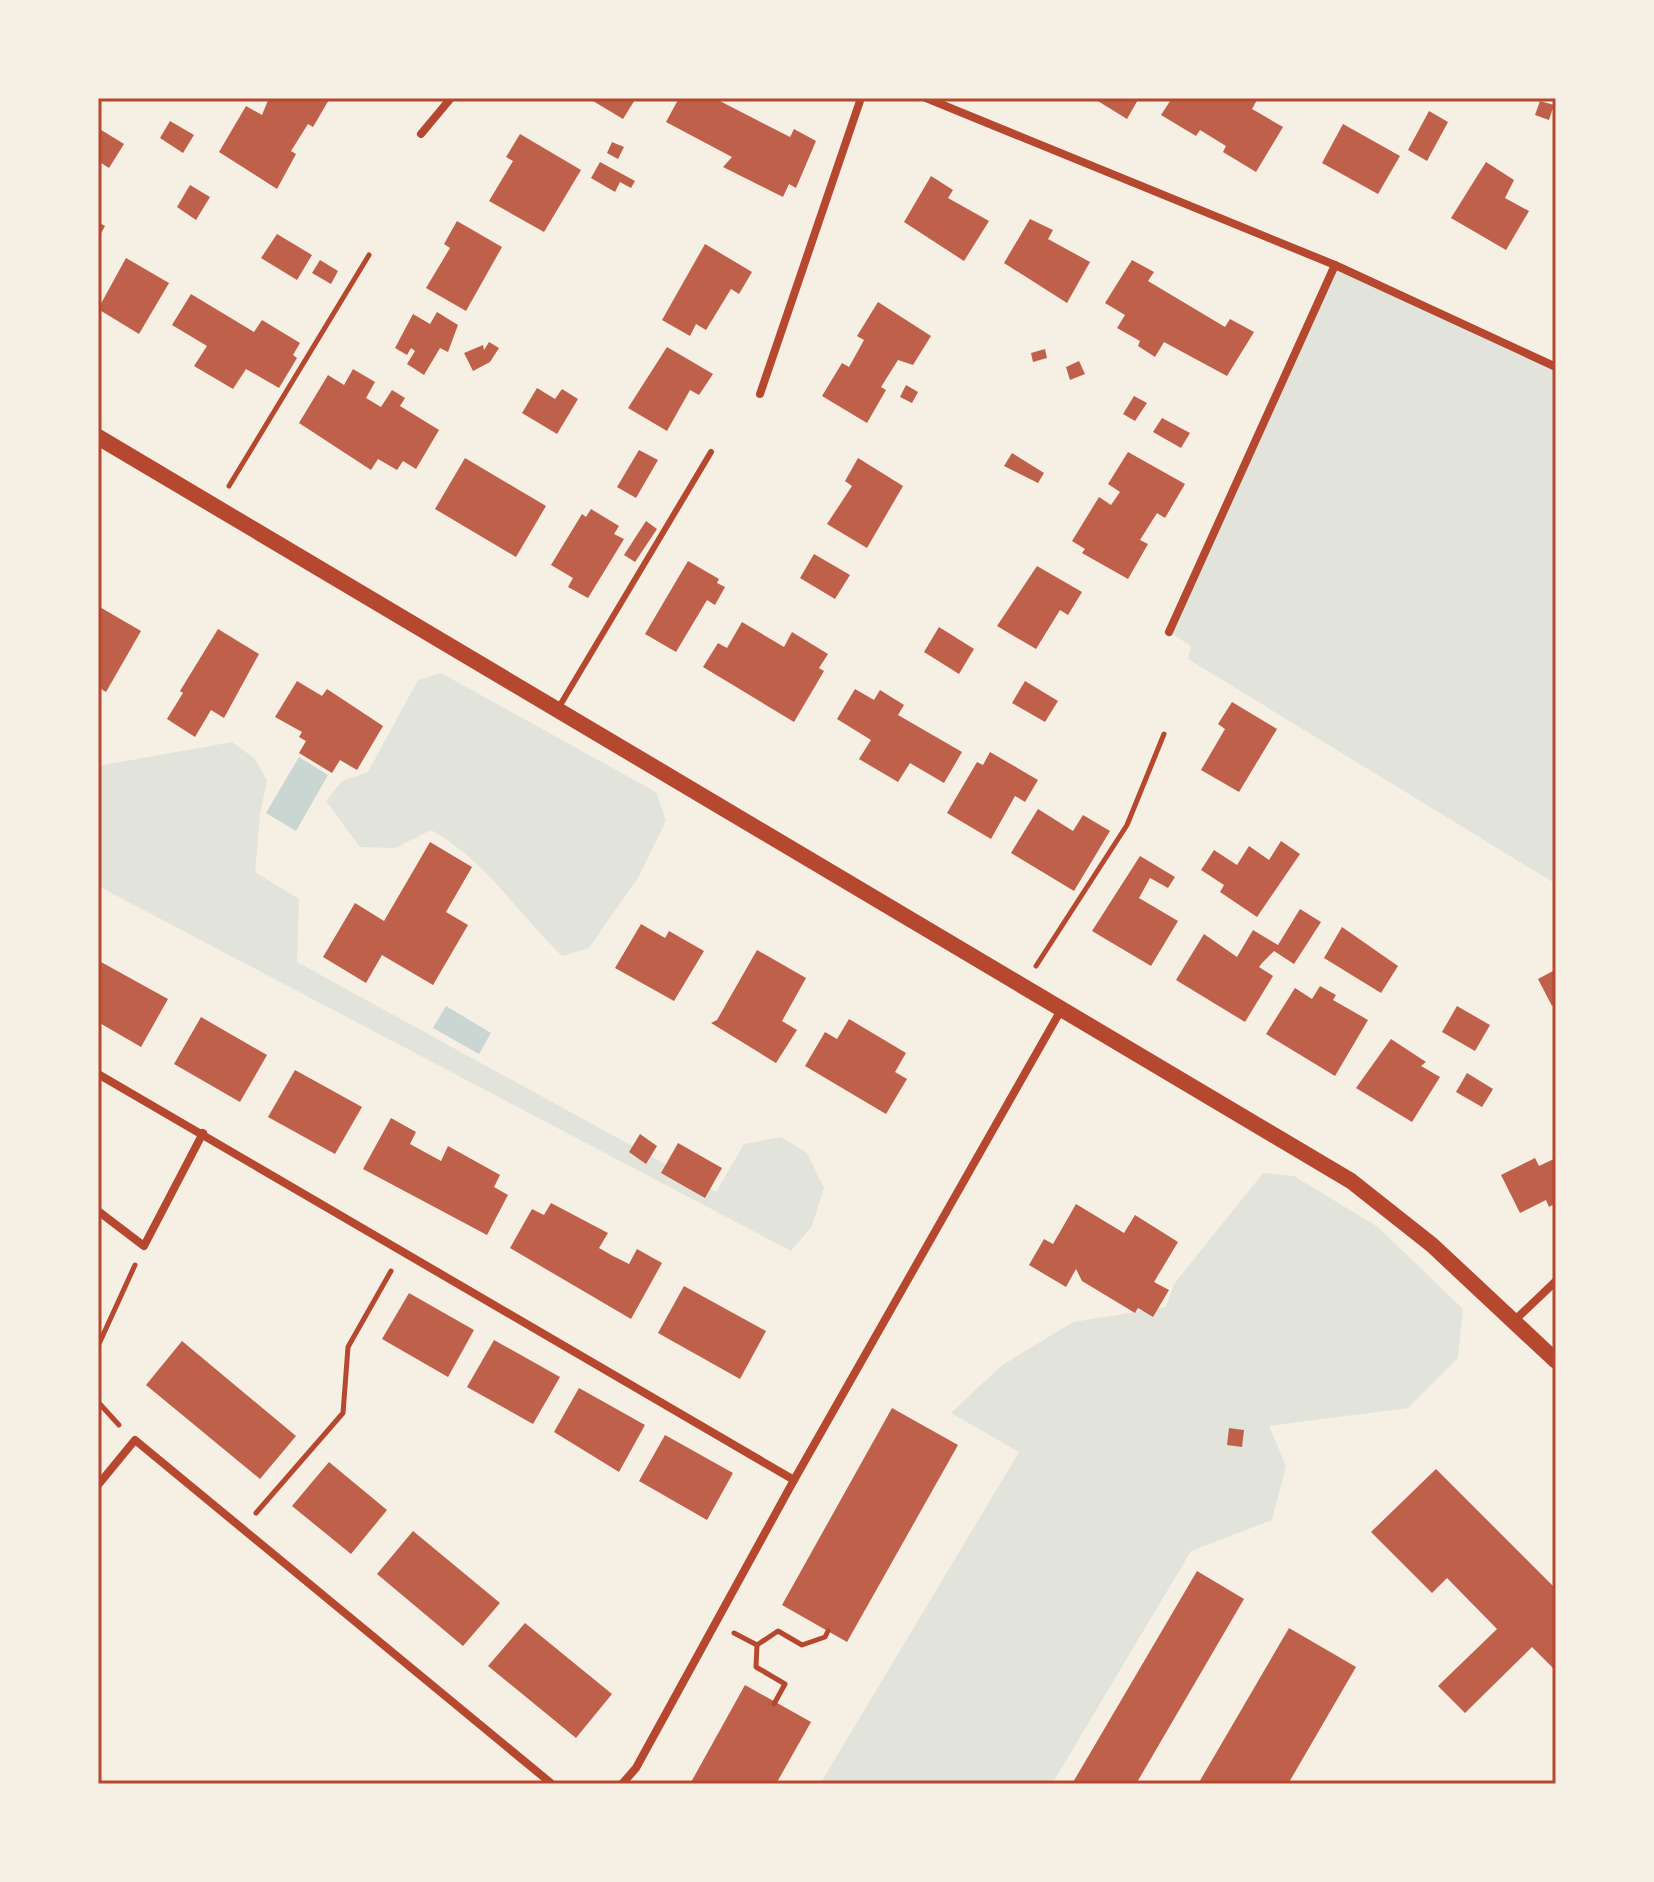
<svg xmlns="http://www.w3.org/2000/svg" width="1654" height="1882" viewBox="0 0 1654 1882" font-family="Mulish,sans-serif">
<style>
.green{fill:#e2e4dc}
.water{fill:#c9d6d2}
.building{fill:#bf614a}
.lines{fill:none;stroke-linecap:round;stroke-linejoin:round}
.path{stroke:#b5482f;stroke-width:5}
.service{stroke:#b5482f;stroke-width:6}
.minor{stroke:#b5482f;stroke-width:8}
.secondary{stroke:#b5482f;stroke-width:16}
.neatline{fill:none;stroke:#b5482f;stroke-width:3}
</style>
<rect width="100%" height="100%" fill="#f6efe4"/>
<g class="green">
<polygon points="1335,265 1556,367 1556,884 1188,659 1191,646 1169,632"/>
<path d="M 441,673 L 656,792 L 666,821 L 639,876 L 589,948 L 562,956 C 517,913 487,861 431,830 L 395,848 L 360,847 L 326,801 L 342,781 L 368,772 L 418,680 Z"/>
<polygon points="232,742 254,758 267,780 260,815 255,872 299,899 297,962 716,1192 744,1144 781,1137 807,1153 824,1188 812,1226 791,1251 98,886 98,766"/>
<polygon points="1263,1173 1294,1176 1378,1227 1463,1309 1458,1358 1408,1408 1269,1426 1286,1466 1272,1520 1191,1551 1052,1784 820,1784 1019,1452 951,1413 1001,1366 1073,1322 1166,1307 1174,1284"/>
</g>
<g class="water">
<polygon points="299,757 328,775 296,831 266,813"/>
<polygon points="446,1006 491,1033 479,1054 433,1028"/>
</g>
<g class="building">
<polygon points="269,98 330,98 313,127 308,124 291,151 296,154 277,189 219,152 246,106 262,115"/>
<polygon points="588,98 636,98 623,119"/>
<polygon points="679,98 714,98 790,137 794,129 816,141 796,188 789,184 783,197 723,167 732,157 666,122"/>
<polygon points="1093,98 1139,98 1127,119"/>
<polygon points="1172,98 1258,98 1252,109 1283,127 1256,172 1223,152 1226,146 1200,130 1196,136 1161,115"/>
<polygon points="1540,101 1554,105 1549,120 1535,115"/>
<polygon points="1429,111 1448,122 1427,161 1408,150"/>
<polygon points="170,121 194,135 183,153 160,138"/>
<polygon points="1343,124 1400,156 1378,194 1322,163"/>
<polygon points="98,128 124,144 109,168 98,161"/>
<polygon points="520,134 581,170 544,232 489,201 513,161 506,157"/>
<polygon points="612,142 624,147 618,159 607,153"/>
<polygon points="600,162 635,181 631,188 620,182 615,192 591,178"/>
<polygon points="1486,162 1514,180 1505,198 1529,211 1506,250 1451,218"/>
<polygon points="931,176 953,190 948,198 989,221 964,261 904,222"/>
<polygon points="190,185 210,197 196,220 177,207"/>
<polygon points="1030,219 1053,230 1048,239 1090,262 1067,303 1004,263"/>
<polygon points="457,221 502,247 466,311 426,288 450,248 444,244"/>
<polygon points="98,222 105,226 98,239"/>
<polygon points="277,234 312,255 297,280 261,258"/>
<polygon points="705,244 752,272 739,294 731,289 706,330 696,324 690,336 662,320"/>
<polygon points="126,258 169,283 139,334 98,309"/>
<polygon points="320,260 338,271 331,284 312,273"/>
<polygon points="1132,260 1154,272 1148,281 1225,327 1230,319 1254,332 1227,376 1164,342 1155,357 1138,346 1140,341 1117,328 1125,315 1105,303"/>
<polygon points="191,294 254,332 262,320 300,343 293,355 297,358 279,388 246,369 233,389 194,366 207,346 172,325"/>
<polygon points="878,302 931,336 913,365 898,360 881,387 886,390 867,423 822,396 842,363 849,367 864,340 857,336"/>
<polygon points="437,312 458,325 448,352 440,348 424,375 407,364 415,351 411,348 407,355 395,348 413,314 430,324"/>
<polygon points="489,342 499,348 490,362 473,371 464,353 483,345 484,350"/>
<polygon points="667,347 713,374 699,395 690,390 667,431 628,408"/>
<polygon points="1045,349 1047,358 1033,362 1031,353"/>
<polygon points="1079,361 1085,374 1070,380 1066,367"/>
<polygon points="353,369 375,382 366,398 381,407 392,390 405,398 400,406 439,430 416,469 403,461 397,470 378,459 371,470 299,423 328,375 344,385"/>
<polygon points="906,385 918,392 912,403 900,397"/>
<polygon points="537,388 555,399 562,389 578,399 557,434 522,413"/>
<polygon points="1134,396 1147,403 1135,421 1123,414"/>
<polygon points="1162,418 1190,433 1181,448 1153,432"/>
<polygon points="639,450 658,460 636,498 617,487"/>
<polygon points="1128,452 1185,484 1165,518 1157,513 1140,540 1148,544 1128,579 1082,553 1085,549 1072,541 1099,497 1111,505 1120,492 1108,484"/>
<polygon points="1012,453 1044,473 1038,483 1004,466"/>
<polygon points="465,458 546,506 516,557 435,509"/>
<polygon points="858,458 903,486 867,548 827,524 852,486 845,481"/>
<polygon points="591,509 619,526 614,534 624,539 588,598 568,587 573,578 551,565 582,514 586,517"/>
<polygon points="646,521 657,529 635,562 624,555"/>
<polygon points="814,554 850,575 835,599 800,578"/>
<polygon points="688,561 719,579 717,583 725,587 715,605 707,600 676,652 645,634"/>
<polygon points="1037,566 1082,592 1068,615 1060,610 1036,649 997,626"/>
<polygon points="98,606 141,631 106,692 98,687"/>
<polygon points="742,622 784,647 792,632 828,654 819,668 824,671 794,722 703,667 718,643 727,648"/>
<polygon points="939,627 974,649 959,674 924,652"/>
<polygon points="218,629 259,654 224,718 211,710 195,737 167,719 183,693 180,691"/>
<polygon points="297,681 322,696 327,689 383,726 357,770 340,760 332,773 299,753 306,741 299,737 302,732 275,717"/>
<polygon points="1025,681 1058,701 1045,722 1012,703"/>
<polygon points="855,689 874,700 880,690 904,705 898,715 962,752 944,783 910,763 898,782 859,759 871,740 837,719"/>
<polygon points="1232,702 1277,729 1239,792 1201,770 1225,729 1218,724"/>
<polygon points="990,752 1038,780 1025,802 1015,796 991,839 947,813 977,762 983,765"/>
<polygon points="1038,809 1073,831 1083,815 1110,831 1074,891 1011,853"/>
<polygon points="1281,841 1300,854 1257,917 1220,892 1224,885 1201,870 1214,850 1237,865 1249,846 1269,860"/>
<polygon points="430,842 472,867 446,912 468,925 433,985 382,955 366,983 323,957 355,903 384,921"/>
<polygon points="1140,856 1175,877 1168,888 1150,878 1139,898 1178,921 1151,966 1092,931"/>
<polygon points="1300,909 1321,922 1294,964 1274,951 1262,963 1259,967 1273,976 1245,1022 1176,980 1204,934 1237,957 1253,930 1278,945"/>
<polygon points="641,924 665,938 669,931 704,951 674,1001 615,968"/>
<polygon points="1342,927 1398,966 1381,993 1324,958"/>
<polygon points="757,950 806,978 782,1021 797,1030 776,1063 711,1023 717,1020"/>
<polygon points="101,962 168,999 141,1047 98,1022 98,969"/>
<polygon points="1553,971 1556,1004 1552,1006 1538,979"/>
<polygon points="1320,986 1336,995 1333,1000 1368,1020 1335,1076 1266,1034 1295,988 1312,999"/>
<polygon points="1457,1006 1490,1025 1475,1051 1442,1032"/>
<polygon points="201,1017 267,1055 240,1102 174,1064"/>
<polygon points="849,1019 906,1053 895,1072 907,1079 886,1114 805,1066 825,1032 837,1039"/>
<polygon points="1391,1039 1426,1062 1421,1066 1440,1077 1412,1122 1356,1088"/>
<polygon points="295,1070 362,1107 335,1154 268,1117"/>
<polygon points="1467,1073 1493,1089 1482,1107 1456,1092"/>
<polygon points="391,1118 416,1132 410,1144 441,1161 448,1146 500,1175 494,1187 508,1195 487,1235 363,1169"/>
<polygon points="640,1134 657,1146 646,1164 629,1152"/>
<polygon points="678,1143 722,1168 705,1198 661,1173"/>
<polygon points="1535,1158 1539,1166 1556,1158 1556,1203 1549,1207 1546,1200 1520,1213 1501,1175"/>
<polygon points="551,1203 608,1233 599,1248 613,1256 629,1264 637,1249 662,1263 631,1319 510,1248 532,1209 544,1215"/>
<polygon points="1076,1204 1124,1233 1135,1215 1178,1242 1154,1282 1169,1290 1153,1317 1138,1308 1135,1313 1082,1281 1076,1269 1066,1287 1029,1265 1044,1239 1053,1244"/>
<polygon points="684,1286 766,1331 740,1379 658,1333"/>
<polygon points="409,1293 474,1330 448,1377 382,1339"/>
<polygon points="494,1340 560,1377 533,1424 467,1387"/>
<polygon points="182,1341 296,1436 260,1479 146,1385"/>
<polygon points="579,1388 645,1425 619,1472 554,1432"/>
<polygon points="892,1408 958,1445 847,1642 782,1605"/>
<polygon points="1229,1428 1244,1430 1242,1447 1227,1445"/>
<polygon points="665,1435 733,1473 707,1520 639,1481"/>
<polygon points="329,1462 387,1510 351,1554 292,1506"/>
<polygon points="1436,1469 1556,1589 1556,1671 1532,1647 1465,1713 1438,1686 1497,1629 1447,1578 1432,1593 1371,1532"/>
<polygon points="413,1531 500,1603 463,1646 377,1574"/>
<polygon points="1197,1571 1244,1599 1136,1784 1072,1784"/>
<polygon points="525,1623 612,1694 576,1738 488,1666"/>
<polygon points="1289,1628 1356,1667 1288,1784 1198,1784"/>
<polygon points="745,1685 811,1722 776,1784 690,1784"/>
</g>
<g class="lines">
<g class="path">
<polyline points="229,486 369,255"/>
<polyline points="1036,966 1127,825 1164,734"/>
<polyline points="98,1346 135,1265"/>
<polyline points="98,1402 119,1425"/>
<polyline points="256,1513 343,1413 348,1347 391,1271"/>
<polyline points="734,1633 757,1645 756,1667 785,1684 774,1704"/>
<polyline points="757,1645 778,1631 802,1645 825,1637 828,1631"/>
</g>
<polyline class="service" points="559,707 711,452"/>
<g class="minor">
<polyline points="926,98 1335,265 1556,367"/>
<polyline points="421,134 451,98"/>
<polyline points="760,394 861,98"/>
<polyline points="1169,632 1335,265"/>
<polyline points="98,1074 794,1480"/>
<polyline points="98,1211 144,1246 203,1133"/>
<polyline points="1515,1320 1556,1281"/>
<polyline points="98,1485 135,1440 552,1784"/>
<polyline points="622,1784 636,1768 794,1480 1061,1010"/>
</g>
<polyline class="secondary" points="98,437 1351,1181 1432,1245 1556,1361"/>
</g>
<rect width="1654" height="1882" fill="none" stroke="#f6efe4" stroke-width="200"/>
<rect x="100" y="100" width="1454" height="1682" class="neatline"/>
</svg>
